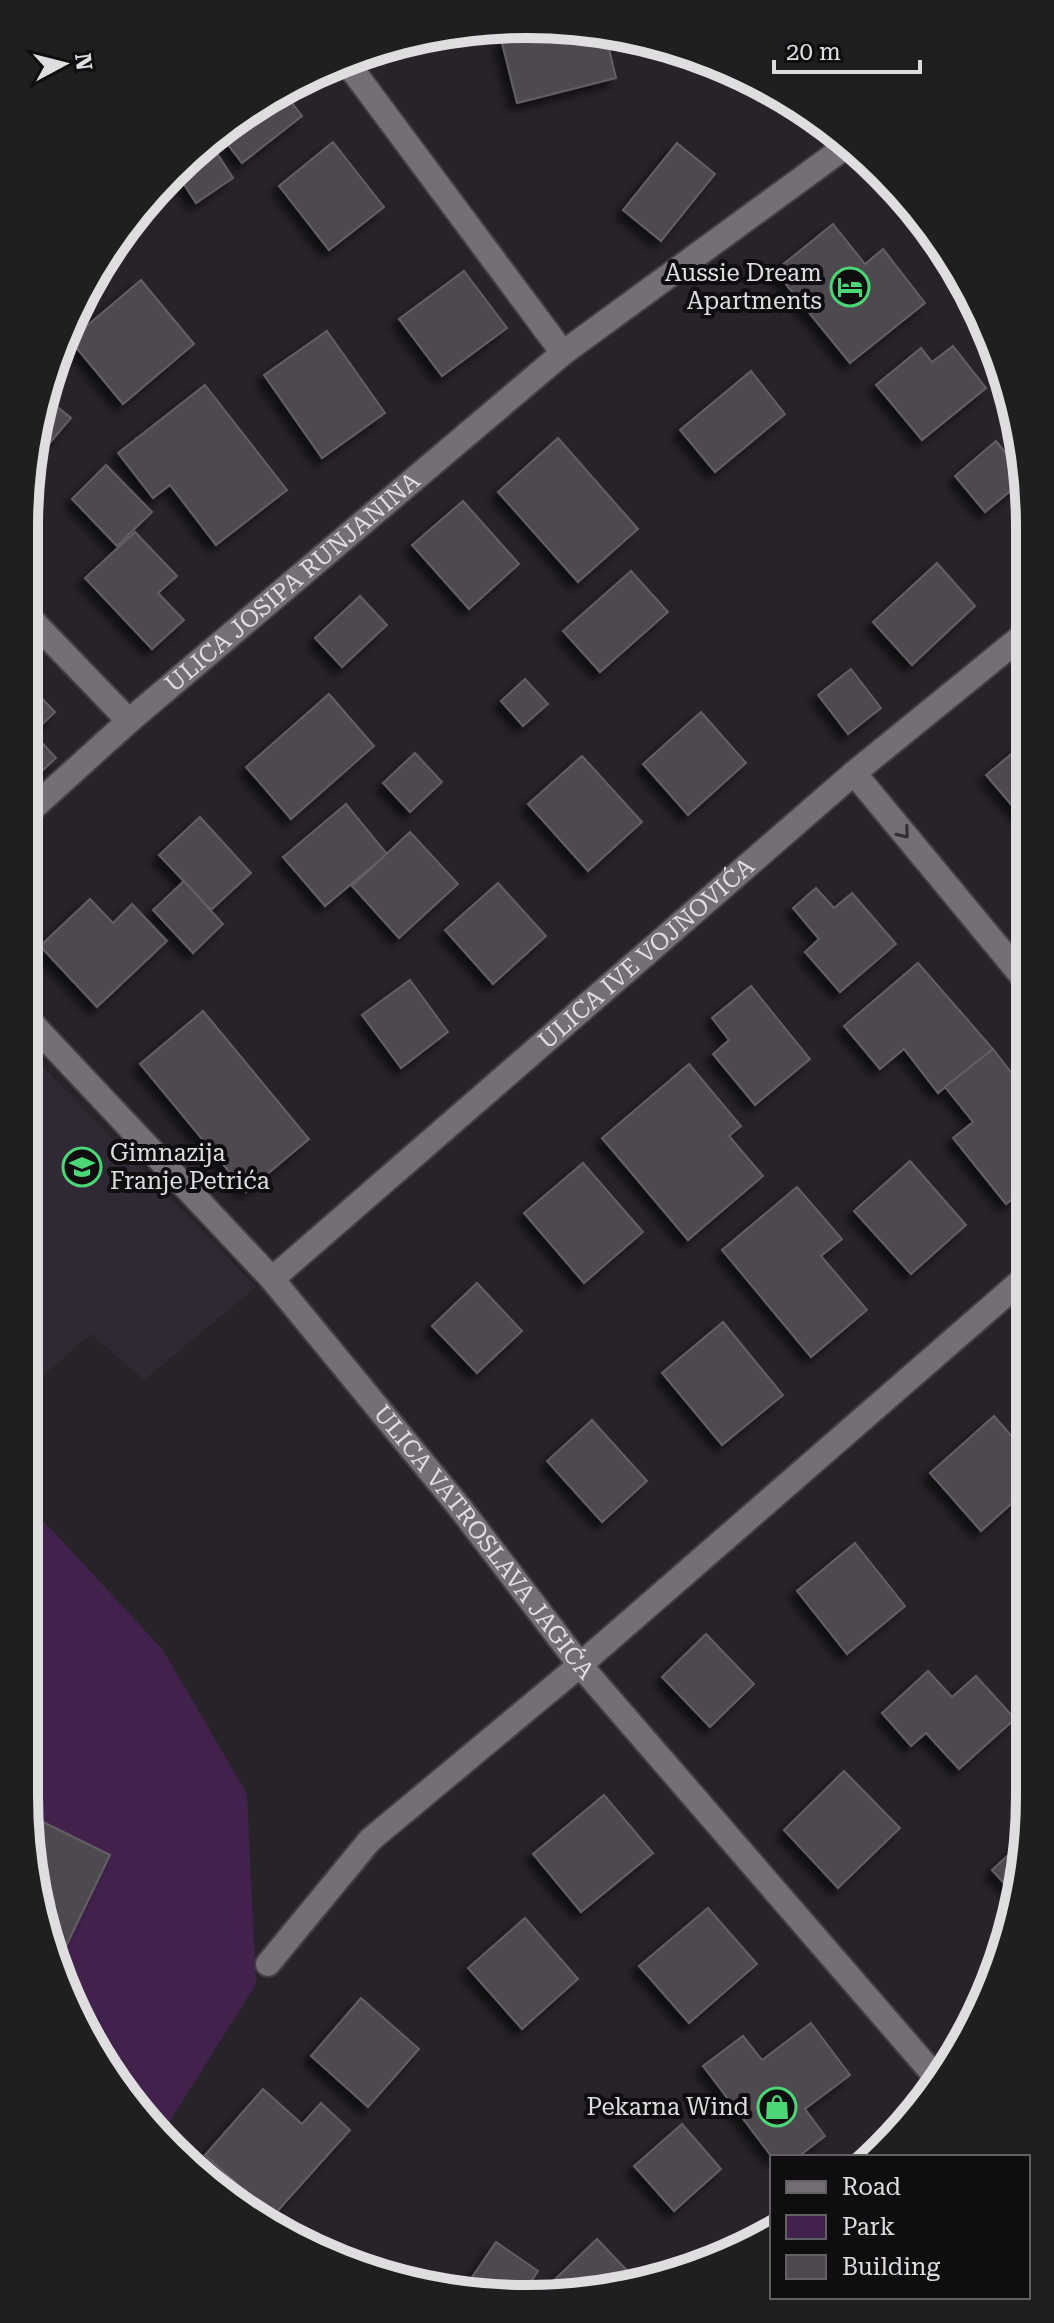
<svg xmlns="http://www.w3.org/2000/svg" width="1054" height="2323" viewBox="0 0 1054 2323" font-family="'Roboto Serif',serif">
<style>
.built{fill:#302834}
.green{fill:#41224d}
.building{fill:#4e4950;stroke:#635e66;stroke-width:2;filter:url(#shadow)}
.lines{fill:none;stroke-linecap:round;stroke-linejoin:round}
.street-casing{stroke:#423e44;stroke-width:28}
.street{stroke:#746f77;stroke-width:24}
.oneway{stroke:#322f34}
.labels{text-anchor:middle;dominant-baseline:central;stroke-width:8;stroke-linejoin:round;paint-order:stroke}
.poi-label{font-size:24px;fill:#e0dde1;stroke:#0f0d10;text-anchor:end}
.street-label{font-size:24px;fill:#e0dde1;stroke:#0f0d10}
.rim{fill:none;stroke:#e0dde1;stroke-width:10}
</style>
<defs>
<filter id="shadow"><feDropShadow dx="-7" dy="7" stdDeviation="4" flood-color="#0009"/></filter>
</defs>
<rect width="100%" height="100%" fill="#272329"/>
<polygon class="built" points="24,1047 256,1287 144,1380 91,1334 24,1392"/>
<polygon class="green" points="24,1500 163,1650 247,1794 256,1984 160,2137 149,2127 51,1958 24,1796"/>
<g class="building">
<polygon points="546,28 607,40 616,78 517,103 501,39"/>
<polygon points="286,95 302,116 242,163 222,137"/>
<polygon points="333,142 384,207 329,250 279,186"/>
<polygon points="677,143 715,174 661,241 623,210"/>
<polygon points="216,152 233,178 196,203 178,175"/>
<polygon points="833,224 865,264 883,249 925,303 850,363 775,271"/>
<polygon points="464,271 507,328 442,376 399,319"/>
<polygon points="141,280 194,344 123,404 70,340"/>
<polygon points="327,331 385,413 322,458 264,375"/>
<polygon points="953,346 986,388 922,440 876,385 921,348 932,362"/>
<polygon points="751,371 785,414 715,472 680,430"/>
<polygon points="205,385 287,490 216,545 170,485 153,498 118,453"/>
<polygon points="49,400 71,418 38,457"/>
<polygon points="558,438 638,529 578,582 498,492"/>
<polygon points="996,441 1026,478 985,512 955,476"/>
<polygon points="106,465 152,512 117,546 72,499"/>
<polygon points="463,501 519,564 469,609 412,545"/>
<polygon points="135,532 177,576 158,593 184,620 152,649 85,578"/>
<polygon points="937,563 975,606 912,665 873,622"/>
<polygon points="631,571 668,612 600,672 563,631"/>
<polygon points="360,596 387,625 342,667 315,638"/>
<polygon points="851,669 881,708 848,734 818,695"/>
<polygon points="525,679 548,704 523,726 501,701"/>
<polygon points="24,680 55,712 33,733 56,758 29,783 24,778"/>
<polygon points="329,694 374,746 291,819 246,767"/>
<polygon points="701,712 746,763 688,815 643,764"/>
<polygon points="1027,741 1027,823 986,775"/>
<polygon points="415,753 442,782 410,812 383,783"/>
<polygon points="582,756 642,822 588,871 528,804"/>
<polygon points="346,804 387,854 325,906 283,857"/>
<polygon points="200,817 251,873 211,910 159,855"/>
<polygon points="410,832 458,884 399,938 352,886"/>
<polygon points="184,881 223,924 193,953 153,910"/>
<polygon points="498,883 546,936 493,984 445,930"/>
<polygon points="816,888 834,908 852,893 896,944 840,992 805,952 819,939 793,908"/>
<polygon points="90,899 113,923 132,904 167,941 97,1007 40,946"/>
<polygon points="918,963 993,1049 938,1093 904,1049 880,1069 844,1026"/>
<polygon points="410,980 448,1032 401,1068 362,1015"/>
<polygon points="751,986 810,1059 755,1105 713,1054 729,1040 712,1018"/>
<polygon points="203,1011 309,1139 246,1192 140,1064"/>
<polygon points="993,1049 1028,1094 1025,1107 1028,1111 1028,1187 1006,1204 953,1138 973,1122 945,1087"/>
<polygon points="689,1064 741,1126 729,1136 763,1176 688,1240 602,1138"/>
<polygon points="910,1161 966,1225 911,1274 854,1211"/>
<polygon points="583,1163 643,1232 584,1283 524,1213"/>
<polygon points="797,1187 842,1239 821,1256 867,1310 811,1357 722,1250"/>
<polygon points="477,1283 522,1331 477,1373 432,1326"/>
<polygon points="723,1322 783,1395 722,1445 662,1373"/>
<polygon points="994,1416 1029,1456 1029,1488 981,1531 930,1473"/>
<polygon points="592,1420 647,1481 602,1522 547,1461"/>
<polygon points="855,1543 905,1606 847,1654 797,1591"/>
<polygon points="706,1634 754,1684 710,1727 662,1677"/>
<polygon points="928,1671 952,1697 976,1676 1015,1719 959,1769 926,1733 911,1746 882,1713"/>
<polygon points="844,1771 900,1828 838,1888 784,1830"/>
<polygon points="604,1795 653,1853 581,1912 533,1854"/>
<polygon points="31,1816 110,1855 56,1967 51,1958 28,1822"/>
<polygon points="1021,1843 1011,1891 992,1870"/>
<polygon points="708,1908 757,1964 689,2023 639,1966"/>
<polygon points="525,1918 578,1979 522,2029 468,1968"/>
<polygon points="361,1998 419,2049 368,2107 311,2056"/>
<polygon points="811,2023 850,2075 805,2109 825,2136 798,2157 772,2157 703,2066 743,2036 762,2060"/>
<polygon points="263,2089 302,2124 321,2103 350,2130 273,2216 205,2155"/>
<polygon points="682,2124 721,2169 674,2211 634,2166"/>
<polygon points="597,2239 640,2284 625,2289 557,2289 551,2283"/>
<polygon points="496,2242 538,2271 526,2289 464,2289"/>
</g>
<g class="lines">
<defs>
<g id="street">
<polyline points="345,60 563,353"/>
<polyline points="24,612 129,721"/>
<polyline points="854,773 1027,982"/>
<path id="s1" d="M 24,816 L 129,721 L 563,353 L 849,144"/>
<path id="s2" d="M 24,1015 L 272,1279 L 461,1509 L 580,1665 L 936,2077"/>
<path id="s3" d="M 272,1279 L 854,773 L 1026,633"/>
<polyline points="268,1964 370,1840 580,1665 1028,1275"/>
</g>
</defs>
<use href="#street" class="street-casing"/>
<use href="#street" class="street"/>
</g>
<defs><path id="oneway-chevron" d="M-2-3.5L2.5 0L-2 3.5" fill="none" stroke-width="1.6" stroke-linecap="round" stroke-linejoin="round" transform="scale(2)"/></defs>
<use class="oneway" href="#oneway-chevron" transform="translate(904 833) rotate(50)"/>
<defs>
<symbol id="hotel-ring" viewBox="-11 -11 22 22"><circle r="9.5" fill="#0f0d10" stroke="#4dd676" stroke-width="1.5"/><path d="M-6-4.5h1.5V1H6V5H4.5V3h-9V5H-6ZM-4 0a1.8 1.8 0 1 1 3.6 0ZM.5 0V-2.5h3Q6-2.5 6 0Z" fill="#4dd676"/></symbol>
<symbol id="school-ring" viewBox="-11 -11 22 22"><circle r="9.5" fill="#0f0d10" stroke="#4dd676" stroke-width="1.5"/><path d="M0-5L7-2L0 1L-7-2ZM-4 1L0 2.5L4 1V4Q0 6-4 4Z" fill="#4dd676"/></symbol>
<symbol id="shop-ring" viewBox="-11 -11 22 22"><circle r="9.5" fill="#0f0d10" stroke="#4dd676" stroke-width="1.5"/><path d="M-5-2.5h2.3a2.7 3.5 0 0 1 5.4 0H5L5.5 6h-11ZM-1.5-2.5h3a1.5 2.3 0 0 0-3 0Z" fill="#4dd676"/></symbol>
</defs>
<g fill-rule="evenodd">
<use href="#hotel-ring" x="828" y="265" width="44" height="44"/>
<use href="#school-ring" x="60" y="1145" width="44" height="44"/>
<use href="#shop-ring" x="755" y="2085" width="44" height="44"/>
</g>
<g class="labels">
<g class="poi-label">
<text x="822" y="273">Aussie Dream<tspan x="822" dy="28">Apartments</tspan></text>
<text x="110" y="1153" text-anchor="start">Gimnazija<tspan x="110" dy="28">Franje Petrića</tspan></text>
<text x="749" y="2107">Pekarna Wind</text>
</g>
<g class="street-label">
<text stroke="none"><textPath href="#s1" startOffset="356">ULICA JOSIPA RUNJANINA</textPath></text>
<text stroke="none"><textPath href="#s3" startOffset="496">ULICA IVE VOJNOVIĆA</textPath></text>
<text stroke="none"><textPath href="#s2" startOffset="700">ULICA VATROSLAVA JAGIĆA</textPath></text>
</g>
</g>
<path d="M0 0H1054V2323H0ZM527 38H527A489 489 0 0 1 1016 527V1796A489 489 0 0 1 527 2285H527A489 489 0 0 1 38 1796V527A489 489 0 0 1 527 38Z" fill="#201e21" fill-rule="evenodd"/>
<path class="rim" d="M527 38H527A489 489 0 0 1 1016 527V1796A489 489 0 0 1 527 2285H527A489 489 0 0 1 38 1796V527A489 489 0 0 1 527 38Z"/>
<rect x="770" y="2155" width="260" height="144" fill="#0f0d10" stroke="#636064" stroke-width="2"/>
<rect x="786" y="2181" width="40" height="12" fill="#746f77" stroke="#636064" stroke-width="2"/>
<text x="842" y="2195" font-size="24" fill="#e0dde1">Road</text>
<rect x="786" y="2215" width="40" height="24" fill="#41224d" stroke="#636064" stroke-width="2"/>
<text x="842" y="2235" font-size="24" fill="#e0dde1">Park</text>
<rect x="786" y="2255" width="40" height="24" fill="#4e4950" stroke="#636064" stroke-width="2"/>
<text x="842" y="2275" font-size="24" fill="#e0dde1">Building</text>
<g transform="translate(64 64) rotate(83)" stroke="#0f0d10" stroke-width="6" paint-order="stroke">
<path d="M0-6L14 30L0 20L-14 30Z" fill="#e0dde1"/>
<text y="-12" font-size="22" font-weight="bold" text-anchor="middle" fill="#e0dde1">N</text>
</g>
<path d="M774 60v12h146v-12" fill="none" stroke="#e0dde1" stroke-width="4"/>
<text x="786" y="60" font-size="24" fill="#e0dde1" stroke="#0f0d10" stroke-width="6" paint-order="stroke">20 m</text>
</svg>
